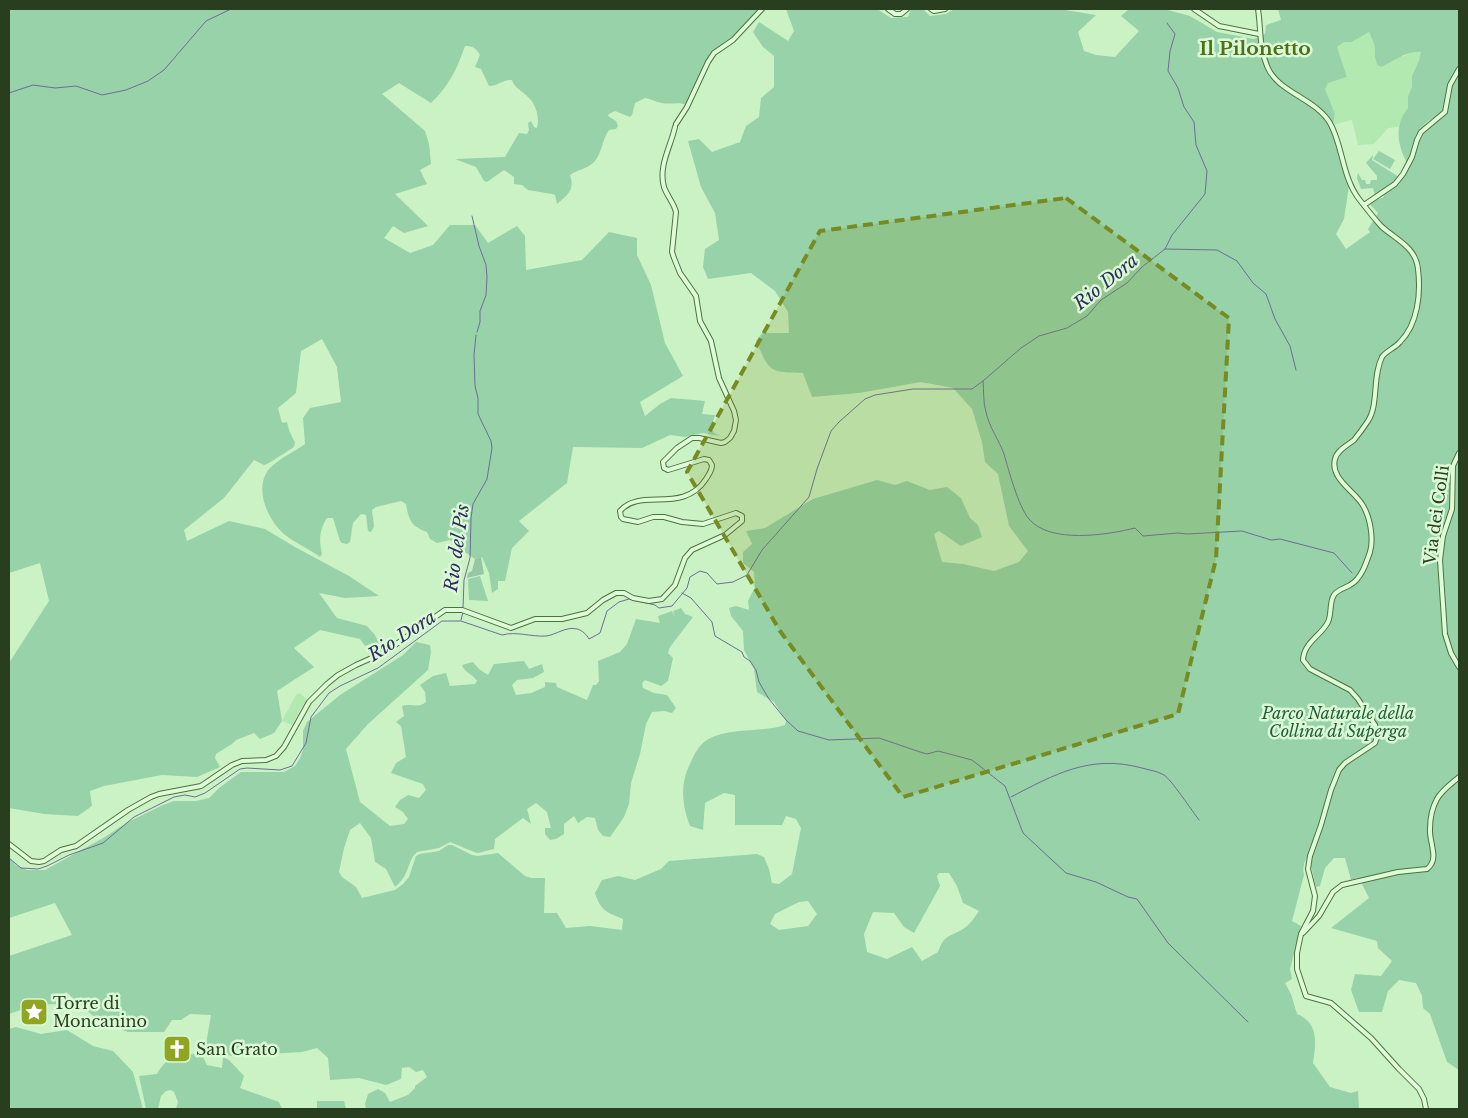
<svg xmlns="http://www.w3.org/2000/svg" width="1468" height="1118" viewBox="0 0 1468 1118" font-family="'Libre Baskerville',serif">
<style>
.farmland{fill:#b1e9b1}
.green{fill:#97d2a8;fill-rule:evenodd}
.cemetery{fill:#97c6a4}
.lines{fill:none;stroke-linecap:round;stroke-linejoin:round}
.stream{stroke:#6c6f95;stroke-width:1}
.secondary-casing{stroke:#4e723b;stroke-width:6}
.secondary{stroke:#defcd9;stroke-width:4}
.marked{fill:#768b21;fill-opacity:0.2;stroke:#768b21;stroke-width:4;stroke-dasharray:10 6;stroke-linejoin:round}
.labels{text-anchor:middle;dominant-baseline:central;stroke-width:5;stroke-linejoin:round;paint-order:stroke}
.street-label{font-size:16px;fill:#293e1e;stroke:#daf9d5}
.park-label{font-size:16px;font-style:italic;fill:#225d3b;stroke:#daf9d5}
.poi-label{font-size:16px;fill:#293e1e;stroke:#daf9d5;text-anchor:start}
.water-label{font-size:18px;font-style:italic;fill:#312c5f;stroke:#daf9d5}
.quarter-label{font-size:19px;font-weight:bold;fill:#4f6f19;stroke:#daf9d5}
</style>
<rect width="100%" height="100%" fill="#cbf2c5"/>
<g class="farmland">
<polygon points="1369,32 1372,41 1375,47 1375,57 1377,65 1381,67 1394,58 1404,56 1415,51 1421,52 1421,55 1412,76 1412,87 1408,96 1408,108 1405,112 1398,127 1388,128 1374,144 1358,145 1352,120 1333,125 1335,114 1324,89 1328,83 1347,77 1337,47 1344,42 1352,42"/>
<polygon points="300,693 307,700 299,711 292,725 282,721 296,695"/>
</g>
<g class="green">
<path d="M 9,9 L 758,9 L 738,33 L 710,53 L 687,105 C 678,101 671,105 662,103 C 656,102 651,99 645,98 L 635,103 L 632,115 L 630,117 L 615,111 L 609,114 L 608,116 L 616,121 L 618,126 L 616,129 L 609,130 C 602,139 602,154 594,162 C 586,170 578,169 570,175 C 575,190 568,194 557,204 L 555,195 L 552,194 L 528,190 L 522,185 L 514,184 L 514,177 L 504,170 L 487,182 L 484,181 L 476,167 L 455,159 L 505,157 L 519,133 L 527,134 L 529,130 L 528,123 L 531,121 L 534,127 L 537,128 C 540,118 536,104 528,97 C 522,90 515,89 512,80 C 503,79 498,86 489,86 L 481,69 L 475,67 L 480,55 C 476,48 473,46 465,46 C 457,69 449,86 431,103 L 399,83 L 382,94 L 425,131 L 429,144 L 431,164 L 420,170 L 427,184 L 395,194 L 428,226 L 404,233 L 393,226 L 384,238 L 410,253 L 433,245 L 450,225 L 475,225 L 488,243 L 517,226 L 525,236 L 526,270 L 582,260 L 609,232 L 637,238 L 637,255 L 651,285 L 665,343 L 683,376 L 640,402 L 645,416 L 660,404 L 671,398 L 705,401 L 702,414 L 715,415 L 711,428 L 714,433 L 721,436 L 702,433 L 685,437 L 670,435 L 642,448 L 573,447 L 567,483 L 519,521 L 529,531 L 512,548 L 505,581 L 498,581 L 498,589 L 492,593 L 489,573 L 482,557 L 475,559 L 458,547 L 450,540 L 437,543 L 430,539 L 427,532 C 411,526 409,521 406,504 L 401,501 L 376,507 L 372,510 L 374,526 L 371,532 L 368,531 L 366,515 L 361,514 L 353,523 L 350,542 L 347,544 L 342,543 L 340,541 L 333,518 L 327,518 C 319,530 319,541 322,554 L 320,557 C 308,548 295,543 284,534 C 267,519 253,487 270,468 C 280,458 294,452 305,444 L 303,418 L 310,408 L 341,402 L 337,367 L 322,339 L 301,351 L 296,393 L 278,408 L 282,423 L 287,422 L 289,430 L 295,443 L 294,447 L 269,463 L 264,465 L 254,460 L 224,498 L 184,530 L 187,541 L 229,521 L 265,529 L 295,547 L 349,576 L 379,596 L 345,598 L 319,593 L 337,618 L 367,626 L 375,635 L 383,651 L 379,653 L 373,643 L 365,646 L 360,639 L 320,630 L 294,648 L 314,667 L 277,691 L 282,721 L 274,733 L 260,739 L 254,733 L 236,740 L 232,744 L 216,754 L 215,758 L 220,767 L 197,777 L 162,775 L 104,786 L 90,791 L 92,806 L 78,816 L 44,814 L 9,808 L 9,663 L 49,601 L 40,563 L 9,573 Z"/>
<path d="M 786,9 L 877,9 L 891,18 L 908,17 L 911,9 L 923,9 L 930,16 L 946,14 L 954,9 L 1059,9 L 1096,15 L 1078,32 L 1084,51 L 1096,55 L 1115,57 L 1139,31 L 1121,16 L 1129,9 L 1164,9 L 1190,16 L 1217,32 L 1254,39 L 1259,37 L 1266,68 L 1270,74 L 1315,108 L 1331,124 L 1349,186 L 1344,219 L 1336,234 L 1346,249 L 1370,232 L 1368,229 L 1378,213 L 1369,203 L 1384,197 L 1383,195 L 1399,184 L 1413,161 L 1419,141 L 1423,133 L 1447,113 L 1452,86 L 1459,72 L 1459,1070 L 1447,1062 L 1430,1014 L 1423,1008 L 1422,996 L 1416,983 L 1399,980 L 1388,991 L 1382,1012 L 1359,1012 L 1351,990 L 1355,974 L 1381,976 L 1392,961 L 1378,948 L 1377,941 L 1331,928 L 1369,898 L 1359,878 L 1351,880 L 1345,858 L 1334,858 L 1325,868 L 1320,886 L 1316,887 L 1311,866 L 1316,844 C 1309,854 1301,863 1304,875 L 1292,921 L 1301,926 L 1290,969 L 1292,979 L 1285,983 L 1291,994 L 1297,1014 C 1319,1023 1316,1043 1313,1063 L 1330,1087 L 1351,1093 L 1358,1091 L 1359,1109 L 366,1109 L 365,1104 L 368,1094 L 378,1089 L 385,1093 L 390,1102 L 408,1095 L 415,1088 L 415,1086 L 427,1077 L 423,1070 L 416,1072 L 409,1067 L 402,1068 L 401,1079 L 386,1085 L 359,1078 L 330,1080 L 328,1058 L 317,1048 L 302,1052 L 232,1056 L 205,1050 L 211,1015 L 190,1014 L 181,1020 L 172,1020 L 164,1032 L 128,1032 L 99,1021 L 66,992 L 57,1004 L 35,1005 L 9,1014 L 9,956 L 72,935 L 55,903 L 9,918 L 9,857 L 16,865 L 27,870 L 45,870 L 105,837 L 126,823 L 163,805 L 174,801 L 196,801 L 209,798 L 219,788 L 241,772 L 284,772 L 295,766 L 300,758 L 303,750 L 303,731 L 307,722 L 340,695 L 403,655 L 416,642 L 430,645 L 431,652 L 428,670 L 368,724 L 346,749 L 360,802 L 390,826 L 404,824 L 408,819 L 403,812 L 395,807 L 400,800 L 408,795 L 419,798 L 426,790 L 423,784 L 391,773 L 396,763 L 406,757 L 401,726 L 396,722 L 404,716 L 402,706 C 411,703 418,709 426,702 L 425,692 L 420,685 L 433,676 L 446,673 L 450,686 L 475,684 L 477,681 C 473,674 465,673 462,665 L 473,662 L 479,669 L 488,675 L 494,664 L 524,661 L 529,669 L 542,664 L 544,672 L 533,678 L 517,680 L 512,685 L 516,695 L 531,693 L 545,687 L 545,682 L 556,683 L 557,687 L 587,700 L 593,685 L 596,685 L 599,681 L 598,661 L 620,652 L 627,644 L 636,619 L 660,623 L 658,616 L 672,611 L 675,618 L 673,611 L 681,608 L 685,614 L 693,617 L 670,647 L 668,653 L 673,658 L 668,681 L 661,686 L 645,680 L 642,683 L 643,688 L 654,693 L 667,695 L 676,708 L 672,713 L 664,711 L 652,712 L 646,724 L 640,754 L 631,783 L 629,804 L 624,817 L 610,837 L 603,836 L 598,830 L 595,818 L 587,817 L 578,823 L 574,816 L 564,824 L 564,834 L 556,839 L 550,840 L 545,834 L 545,828 L 551,828 L 547,812 L 536,803 L 527,809 L 531,824 L 523,818 L 495,839 L 494,849 L 478,853 L 474,852 L 450,842 L 439,848 L 417,852 C 406,862 411,874 395,887 L 386,869 L 375,862 L 371,838 L 360,823 L 350,830 L 344,848 L 339,872 L 342,877 L 356,887 L 362,898 L 395,890 L 403,884 L 409,877 L 416,856 L 420,854 L 439,851 L 448,845 L 452,845 L 472,855 L 478,856 L 498,853 L 525,876 L 531,878 L 545,878 L 544,913 L 557,913 L 566,928 L 590,926 L 622,930 L 623,919 C 606,912 601,911 595,893 L 602,880 L 618,876 L 635,880 L 661,869 L 669,861 L 757,854 L 764,857 L 769,869 L 772,883 L 779,884 L 792,874 L 801,828 L 796,819 L 786,816 L 782,825 L 735,825 L 735,795 L 724,793 L 705,803 L 703,830 L 690,826 C 682,806 680,785 689,766 C 692,760 694,754 698,749 C 713,725 761,734 785,725 L 786,721 L 774,702 L 757,692 L 754,669 L 744,650 L 743,631 L 731,616 L 729,608 L 736,606 L 749,610 L 748,601 L 755,587 L 754,572 L 743,563 L 743,552 L 752,544 L 746,531 L 765,528 L 813,499 L 877,480 L 895,485 L 907,481 L 930,490 L 947,487 L 961,498 L 970,518 L 978,525 L 982,537 L 961,546 L 939,531 L 934,534 L 942,562 L 963,564 L 994,571 L 1019,562 L 1028,551 L 1009,526 L 998,474 L 985,462 L 982,442 L 972,409 L 953,388 L 921,382 L 859,393 L 812,397 L 803,373 C 768,372 770,372 756,341 L 762,333 L 789,333 L 788,312 L 775,291 L 751,273 L 708,279 L 703,267 L 705,249 L 719,240 L 715,213 L 701,187 L 688,141 L 699,139 L 712,152 L 740,142 L 746,126 L 759,117 L 761,98 L 774,87 L 774,56 L 763,47 L 753,32 L 759,22 L 788,41 L 794,31 ZM 939,873 L 949,873 L 957,886 L 963,903 L 979,911 C 975,917 969,926 963,929 C 949,938 945,933 938,952 L 922,961 L 912,947 L 887,959 L 867,952 L 864,934 L 873,912 L 894,913 L 904,927 L 914,933 L 940,886 L 937,876 ZM 808,901 L 817,914 L 808,926 L 779,930 L 770,924 L 775,914 L 799,902 Z"/>
<path d="M 1278,9 L 1459,9 L 1459,65 L 1448,85 L 1443,111 C 1438,117 1431,118 1426,123 C 1414,134 1411,149 1408,164 C 1397,147 1394,124 1408,108 L 1408,96 L 1412,87 L 1412,76 L 1419,60 L 1421,52 C 1408,50 1392,62 1381,67 L 1377,65 L 1375,57 L 1375,47 L 1369,32 L 1352,42 L 1344,42 L 1337,47 L 1347,77 L 1328,83 L 1325,89 L 1335,114 L 1333,124 L 1317,106 L 1282,83 L 1268,67 L 1261,36 L 1265,34 L 1266,25 L 1281,20 Z"/>
<polygon points="1379,151 1395,160 1390,169 1373,159"/>
<polygon points="1373,155 1372,160 1399,177 1394,182 1375,196 1373,188 1361,189 1357,178 1358,173 1362,180 1365,180 1366,184 1370,184 1371,180 1377,180 1377,176 1366,163"/>
<polygon points="480,576 488,601 469,600 468,579"/>
<polygon points="16,1027 41,1034 67,1030 93,1046 113,1051 133,1072 143,1109 9,1109 9,1029"/>
<path d="M 193,1054 L 202,1055 L 207,1065 L 222,1068 L 223,1057 L 229,1060 L 244,1076 L 240,1088 L 279,1102 L 282,1109 L 176,1109 L 178,1102 L 174,1092 L 171,1090 L 166,1091 L 161,1096 L 158,1109 L 146,1109 L 139,1076 L 157,1074 C 165,1057 177,1058 193,1054 Z"/>
<polygon points="317,1101 344,1101 346,1109 317,1109"/>
</g>
<polygon class="cemetery" points="481,557 484,574 467,578 468,573 472,571 475,559"/>
<g class="lines">
<g class="stream">
<polyline points="9,93 33,85 55,88 76,86 102,95 126,90 148,81 164,70 206,21 231,9"/>
<polyline points="472,216 479,246 486,265 487,277 486,295 480,311 480,322 477,332"/>
<polyline points="1165,249 1217,250 1237,261 1253,283 1266,294 1275,319 1290,346 1296,370"/>
<path d="M 983,381 C 984,391 983,403 986,412 C 989,427 999,440 1004,454 C 1009,471 1018,506 1029,519 C 1050,544 1107,535 1135,528 L 1143,536 L 1178,533 L 1187,534 L 1242,531 L 1271,540 L 1280,539 L 1334,553 L 1352,573"/>
<polyline points="839,422 865,399 875,395 913,389 972,389 983,381 1021,348 1039,336 1067,328 1087,316 1101,300 1127,283 1142,267 1165,249 1172,235 1205,194 1207,171 1196,145 1194,122 1184,107 1178,88 1168,71 1170,51 1175,34 1167,23"/>
<polyline points="682,593 691,598 712,622 715,636 742,652 744,657 750,661 756,670 759,682 769,699 786,720 798,731 829,740 879,738 920,752 927,754 938,751 972,760 1005,786 1023,833 1066,873 1096,882 1128,897 1137,899 1168,943 1248,1022"/>
<polyline points="463,608 464,580 470,558 471,518 473,504 487,479 492,448 491,441 478,414 478,398 475,386 474,355 476,335"/>
<polyline points="461,620 463,612"/>
<path d="M 1011,797 C 1055,774 1091,754 1142,768 C 1148,770 1158,771 1164,775 C 1170,778 1193,812 1199,820"/>
<path d="M 9,858 L 21,868 L 38,869 L 47,866 L 69,855 L 103,843 L 134,817 L 174,797 L 185,795 L 195,797 L 205,793 L 240,769 L 247,768 L 280,770 L 292,766 L 306,743 L 311,717 L 329,693 L 340,686 L 378,668 L 442,621 L 461,621 L 502,635 C 516,631 531,637 546,636 C 556,635 566,626 577,629 C 582,630 587,635 589,639 L 600,633 L 607,611 L 619,602 L 629,599 L 655,605 L 659,608 L 672,606 L 687,588 L 690,577 L 700,571 L 707,573 L 717,584 L 733,582 L 747,575 L 762,550 L 809,497 L 817,469 L 831,431 L 839,422"/>
</g>
<defs>
<g id="secondary">
<polyline points="888,9 895,14 901,14 907,9"/>
<polyline points="931,9 934,11 945,9"/>
<polyline points="1194,9 1219,26 1259,34"/>
<path d="M 1258,9 C 1261,28 1259,47 1267,66 C 1277,92 1315,98 1330,123 C 1343,146 1342,177 1359,199 C 1366,208 1373,217 1381,226 C 1395,239 1416,247 1418,269 C 1421,293 1418,324 1400,342 C 1395,348 1386,351 1382,357 C 1372,377 1379,404 1368,421 C 1364,427 1359,434 1354,440 C 1348,445 1337,450 1335,459 C 1330,478 1353,490 1362,504 C 1370,516 1374,538 1370,552 C 1366,564 1361,579 1350,585 C 1345,588 1337,590 1334,595 C 1329,602 1332,614 1328,622 C 1321,636 1304,642 1303,660 L 1310,669 L 1350,690 L 1358,699 L 1375,725 L 1378,734 L 1375,743 L 1345,763 L 1339,770 L 1331,790 L 1321,825 L 1310,856 L 1308,869 L 1315,896 L 1313,911 L 1301,934 L 1297,953 L 1297,969 L 1306,996 L 1331,1003 L 1371,1038 L 1399,1069 L 1419,1089 L 1424,1099 L 1426,1109"/>
<polyline points="676,124 687,107 708,62 714,53 733,40 762,9"/>
<polyline points="1364,205 1395,184 1403,174 1412,157 1417,140 1421,132 1445,112 1450,85 1459,69"/>
<polyline points="1459,453 1453,466 1452,509 1443,536 1440,560 1445,634 1451,653 1459,667"/>
<path d="M 9,844 L 31,861 L 39,862 L 44,861 L 61,850 L 76,846 L 128,810 L 151,797 L 159,794 L 201,786 L 232,765 L 242,761 L 266,760 L 276,756 L 284,747 L 309,702 L 327,684 L 338,675 L 356,665 L 385,652 L 445,610 L 462,610 L 511,628 L 535,619 L 562,619 L 587,613 L 603,600 L 616,593 L 624,593 L 633,598 L 649,601 L 662,599 L 675,585 L 685,558 L 692,550 L 725,535 L 742,521 L 742,516 L 736,513 L 703,524 L 682,522 L 664,517 L 653,517 L 638,522 L 623,519 L 621,517 L 620,511 C 640,487 683,515 706,479 C 709,474 712,471 712,465 L 709,460 L 704,459 L 668,470 L 664,468 L 663,462 L 677,448 L 692,438 L 699,438 L 721,443 L 725,442 L 730,438 L 734,431 L 736,420 L 734,411 L 719,378 L 711,341 L 700,321 L 696,296 L 680,273 L 674,258 L 672,252 L 676,212 C 674,203 667,196 664,187 C 658,166 671,146 675,127"/>
<path d="M 1303,933 L 1319,916 L 1333,892 L 1342,885 L 1398,872 L 1427,869 C 1440,859 1429,843 1430,829 C 1430,819 1432,808 1437,799 C 1442,790 1451,784 1459,777"/>
</g>
</defs>
<use href="#secondary" class="secondary-casing"/>
<use href="#secondary" class="secondary"/>
</g>
<path class="marked" d="M 1066,198 L 1229,318 L 1216,559 L 1178,714 L 903,797 L 780,631 L 687,472 L 820,231 Z"/>
<defs>
<symbol id="sight-square" viewBox="-11 -11 22 22"><rect x="-9" y="-9" width="18" height="18" rx="4" fill="#90a522" stroke="#daf9d5"/><path d="M0-6L1.8-2.2L6-1.7L2.9 1.2L3.7 5.4L0 3.3L-3.7 5.4L-2.9 1.2L-6-1.7L-1.8-2.2Z" fill="#fff"/></symbol>
<symbol id="church-square" viewBox="-11 -11 22 22"><rect x="-9" y="-9" width="18" height="18" rx="4" fill="#90a522" stroke="#daf9d5"/><path d="M-1.2-6h2.4v3.5h3.3v2.4h-3.3V6h-2.4V-.1h-3.3v-2.4h3.3Z" fill="#fff"/></symbol>
</defs>
<g fill-rule="evenodd">
<use href="#sight-square" x="18" y="996" width="32" height="32"/>
<use href="#church-square" x="161" y="1033" width="32" height="32"/>
</g>
<g class="labels">
<g class="street-label">
<text transform="translate(1436 515) rotate(-82)">Via dei Colli</text>
</g>
<g class="park-label">
<text x="1338" y="713">Parco Naturale della<tspan x="1338" dy="18">Collina di Superga</tspan></text>
</g>
<g class="poi-label">
<text x="53" y="1003">Torre di<tspan x="53" dy="18">Moncanino</tspan></text>
<text x="196" y="1049">San Grato</text>
</g>
<g class="water-label">
<text transform="translate(1106 282) rotate(-39)">Rio Dora</text>
<text transform="translate(457 548) rotate(-82)">Rio del Pis</text>
<text transform="translate(402 636) rotate(-33)">Rio Dora</text>
</g>
<g class="quarter-label">
<text x="1255" y="48">Il Pilonetto</text>
</g>
</g>
<rect width="1468" height="1118" fill="none" stroke="#293e1e" stroke-width="20"/>
</svg>
